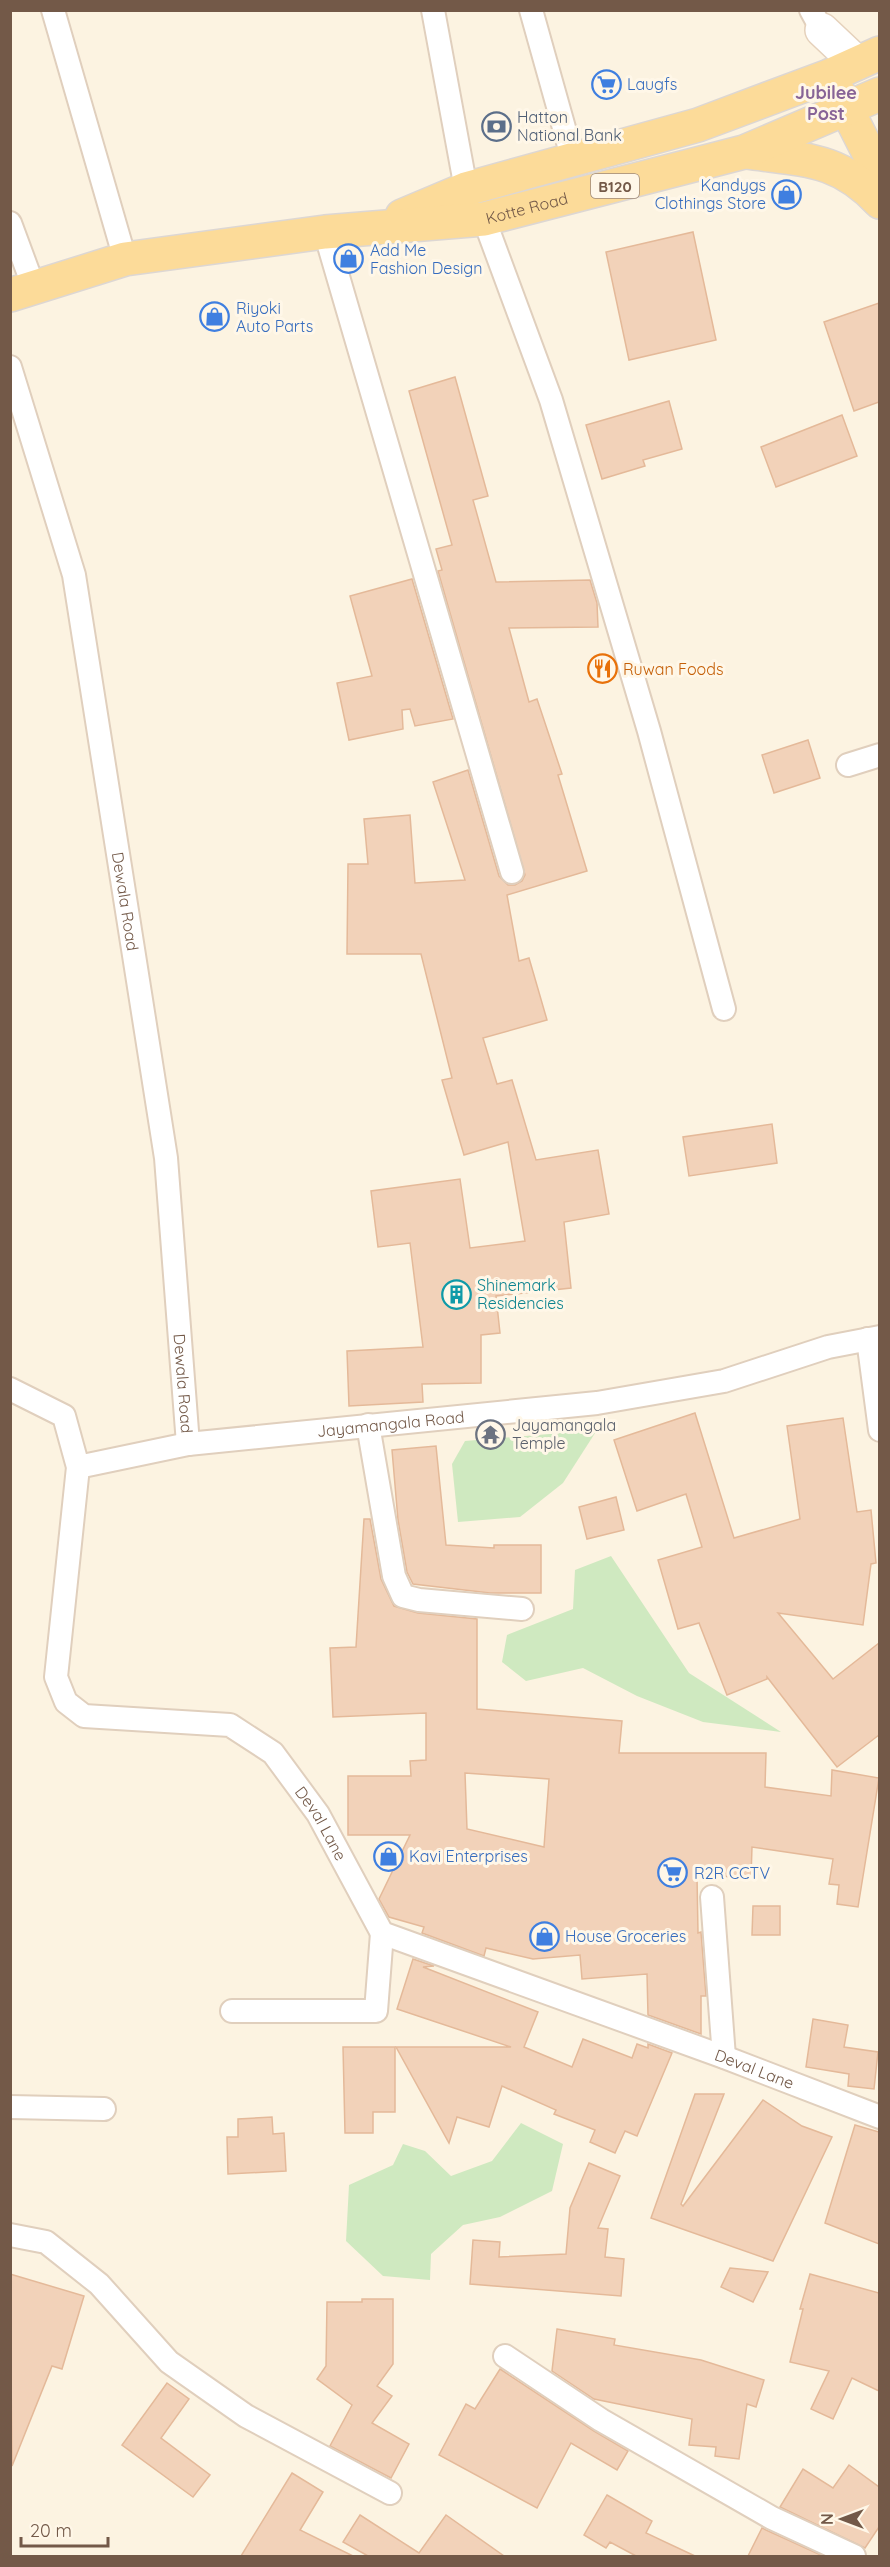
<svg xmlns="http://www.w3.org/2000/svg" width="890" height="2567" viewBox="0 0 890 2567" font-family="Quicksand,sans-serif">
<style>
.green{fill:#cfe9c0}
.building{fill:#f2d2b9;stroke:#e4b999;stroke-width:1.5;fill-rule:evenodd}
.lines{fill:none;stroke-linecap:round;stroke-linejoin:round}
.minor-casing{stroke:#e0cfbd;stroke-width:26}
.secondary-casing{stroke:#e5d1bb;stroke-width:36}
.primary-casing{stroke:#ddd7d3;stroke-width:36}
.minor{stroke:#fff;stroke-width:22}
.secondary{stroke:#fff;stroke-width:33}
.primary{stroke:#fcdb99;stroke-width:33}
.labels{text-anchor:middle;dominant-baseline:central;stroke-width:6;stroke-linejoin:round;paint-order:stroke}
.shield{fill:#fff7e8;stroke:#9d8878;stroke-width:1.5}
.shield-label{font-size:15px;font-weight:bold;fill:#735948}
.shop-label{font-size:16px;fill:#366cbe;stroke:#fff7e8;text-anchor:start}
.service-label{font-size:16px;fill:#4e5e75;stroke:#fff7e8;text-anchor:start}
.street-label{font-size:16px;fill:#735948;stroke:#fff7e8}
.food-label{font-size:16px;fill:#c56008;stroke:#fff7e8;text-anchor:start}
.culture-label{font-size:16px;fill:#0d838f;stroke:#fff7e8;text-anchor:start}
.worship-label{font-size:16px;fill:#5b616d;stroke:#fff7e8;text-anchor:start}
.neighbourhood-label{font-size:18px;font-weight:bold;fill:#886497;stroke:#fff7e8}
</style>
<rect width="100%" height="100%" fill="#fcf3e1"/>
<g class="green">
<polygon points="597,1430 563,1483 520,1517 458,1522 452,1464 465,1441"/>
<polygon points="611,1556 689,1673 781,1732 703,1722 637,1696 583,1668 526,1681 502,1662 507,1635 573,1609 575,1570"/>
<polygon points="521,2123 563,2144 552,2191 500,2217 463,2225 431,2254 430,2280 383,2276 346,2241 349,2185 393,2165 403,2144 425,2151 451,2176 492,2161"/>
</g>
<g class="building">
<polygon points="693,232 716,340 629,360 606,252"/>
<polygon points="879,303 879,402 854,411 824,322"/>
<polygon points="455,377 488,496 473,500 496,582 590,580 597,603 598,627 509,628 529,702 537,699 562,774 558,775 587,871 507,895 519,961 529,958 547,1020 483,1038 497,1084 512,1080 536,1160 598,1150 609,1214 564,1222 571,1288 496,1296 500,1333 481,1335 481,1383 422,1384 423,1402 349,1406 347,1351 423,1347 410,1243 378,1247 371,1191 460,1179 470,1248 525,1241 508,1142 464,1155 442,1080 452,1078 421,954 347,954 348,864 368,864 364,819 410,815 415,883 465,880 433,782 468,770 499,876 508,885 515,885 522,881 525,875 438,571 442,570 436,549 452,545 409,391"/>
<polygon points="669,401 682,449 643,460 645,466 602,479 586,425"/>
<polygon points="842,415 857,456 776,487 761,447"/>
<polygon points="412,579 453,719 415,726 410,709 402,710 403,729 349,740 337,683 372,676 350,596"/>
<polygon points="808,740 820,778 774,793 762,755"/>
<polygon points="772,1124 777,1163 689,1176 683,1137"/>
<polygon points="695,1413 734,1538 800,1519 787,1426 843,1418 857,1512 871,1510 876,1563 871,1564 863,1625 778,1613 833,1679 879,1643 879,1735 837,1767 767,1677 767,1679 727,1695 699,1623 678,1629 658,1560 702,1547 686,1494 637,1511 614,1440"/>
<polygon points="436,1446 446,1545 494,1548 494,1545 541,1545 541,1593 490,1593 413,1584 407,1572 398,1520 392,1450"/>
<polygon points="616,1497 624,1530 587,1539 579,1507"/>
<path d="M 364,1519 L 370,1519 L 381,1579 L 394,1606 L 418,1613 L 477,1619 L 477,1709 L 622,1721 L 619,1753 L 766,1753 L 765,1787 L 831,1796 L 832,1770 L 879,1778 L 858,1907 L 837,1904 L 839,1885 L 829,1884 L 833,1859 L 752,1847 L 751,1877 L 697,1876 L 698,1933 L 701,1932 L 706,1996 L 701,1996 L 701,2034 L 648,2015 L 647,1974 L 582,1979 L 580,1955 L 533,1959 L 486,1948 L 484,1956 L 422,1933 L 424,1927 L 389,1917 L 379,1899 L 410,1835 L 348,1835 L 348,1776 L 411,1776 L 410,1761 L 426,1760 L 426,1713 L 333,1717 L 330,1648 L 356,1647 ZM 465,1773 L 549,1779 L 544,1847 L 467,1829 Z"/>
<polygon points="753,1906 780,1906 780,1935 752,1935"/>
<polygon points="413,1959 434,1966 423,1967 538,2012 524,2047 572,2067 583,2039 632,2058 637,2044 648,2048 648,2044 672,2053 637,2136 625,2131 615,2153 590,2142 595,2130 554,2114 556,2110 502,2086 489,2127 457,2117 449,2143 396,2047 511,2047 397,2009"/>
<polygon points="813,2019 848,2025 844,2047 878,2052 874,2089 848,2086 849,2074 806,2067"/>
<polygon points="343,2047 395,2047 395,2112 373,2112 373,2133 345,2133"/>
<polygon points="695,2094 724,2094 681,2204 683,2206 763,2100 802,2126 832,2137 773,2261 651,2218"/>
<polygon points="272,2117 273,2134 284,2133 286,2171 228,2174 227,2137 238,2137 238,2119"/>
<polygon points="855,2125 879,2132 879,2244 825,2223"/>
<polygon points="589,2163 620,2176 598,2228 608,2229 605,2257 624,2259 621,2296 470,2284 473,2240 500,2242 499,2257 566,2254 570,2208"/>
<polygon points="730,2268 768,2272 753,2302 721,2287"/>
<polygon points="10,2274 84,2296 62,2369 52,2366 12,2466"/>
<polygon points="810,2274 879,2293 879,2391 852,2378 833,2419 811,2409 829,2371 790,2362 803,2309 800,2309"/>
<polygon points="362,2299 393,2299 393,2364 377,2386 392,2396 372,2423 409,2444 391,2478 330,2446 352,2405 317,2379 326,2366 327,2302 362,2302"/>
<polygon points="557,2329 615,2339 614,2345 701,2360 764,2380 756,2407 747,2404 739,2459 715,2456 716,2447 689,2445 692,2419 594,2399 552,2371"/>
<polygon points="500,2369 594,2431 628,2451 617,2470 571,2443 537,2508 439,2455 466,2404 475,2409"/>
<polygon points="167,2383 189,2399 161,2438 210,2475 193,2497 122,2445"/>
<polygon points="849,2465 879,2487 879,2527 865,2548 780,2507 803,2469 833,2488"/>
<polygon points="292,2473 323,2492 300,2530 353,2556 241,2556"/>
<polygon points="607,2495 652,2521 646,2533 695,2556 636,2556 610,2542 606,2548 584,2535"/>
<polygon points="360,2515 419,2553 446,2515 504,2556 368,2556 343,2542"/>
<polygon points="762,2528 766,2530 823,2556 748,2556"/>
</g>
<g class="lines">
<defs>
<g id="minor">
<polyline points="53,10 125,259"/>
<polyline points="433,10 466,189"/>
<polyline points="531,10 573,160"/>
<polyline points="811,10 822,30"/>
<polyline points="484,219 551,400 649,731 724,1009"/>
<polyline points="10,223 34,288"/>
<polyline points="325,232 512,872"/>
<path id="s1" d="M 10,367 L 74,575 L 166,1158 L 188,1444"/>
<polyline points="848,765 880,755"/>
<polyline points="868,1339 880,1430"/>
<path id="s2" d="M 10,1389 L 64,1416 L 78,1467 L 56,1677 L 66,1702 L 84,1716 L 230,1725 L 273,1753 L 318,1814 L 382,1933 L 724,2057 L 880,2117"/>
<polyline points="368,1425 394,1576 403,1596 419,1600 522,1609"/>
<path id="s3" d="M 78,1467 L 188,1444 L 597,1403 L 724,1381 L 828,1347 L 880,1337"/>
<polyline points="712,1897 724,2057"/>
<polyline points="232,2011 376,2011 382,1933"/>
<polyline points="10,2107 104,2109"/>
<polyline points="10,2235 46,2242 99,2284 169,2362 246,2416 390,2493"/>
<polyline points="505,2356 601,2420 772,2518 854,2556"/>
</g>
<polyline id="secondary" points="822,30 857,63"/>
<g id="primary">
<polyline points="836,88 880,175"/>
<path d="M 746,152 C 803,160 838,157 880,202"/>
<polyline points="402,216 466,189 698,125 829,76 880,53"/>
<path id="s4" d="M 10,295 L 125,259 L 325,232 L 484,219 L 744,152 L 880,94"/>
</g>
</defs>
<use href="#minor" class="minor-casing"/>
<use href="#secondary" class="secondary-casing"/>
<use href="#primary" class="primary-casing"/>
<use href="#minor" class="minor"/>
<use href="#secondary" class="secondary"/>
<use href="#primary" class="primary"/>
</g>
<defs>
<symbol id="supermarket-ring" viewBox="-11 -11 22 22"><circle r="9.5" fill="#fff7e8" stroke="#3f7fe0" stroke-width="1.5"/><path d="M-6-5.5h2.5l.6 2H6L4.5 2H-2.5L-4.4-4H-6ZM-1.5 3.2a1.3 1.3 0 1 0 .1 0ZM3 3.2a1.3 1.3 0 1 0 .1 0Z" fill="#3f7fe0"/></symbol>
<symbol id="bank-ring" viewBox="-11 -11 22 22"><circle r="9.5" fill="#fff7e8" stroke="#5c6f8a" stroke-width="1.5"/><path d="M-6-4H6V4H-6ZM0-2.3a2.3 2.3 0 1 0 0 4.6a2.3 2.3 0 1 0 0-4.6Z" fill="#5c6f8a"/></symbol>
<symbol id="shop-ring" viewBox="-11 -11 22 22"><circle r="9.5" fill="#fff7e8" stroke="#3f7fe0" stroke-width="1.5"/><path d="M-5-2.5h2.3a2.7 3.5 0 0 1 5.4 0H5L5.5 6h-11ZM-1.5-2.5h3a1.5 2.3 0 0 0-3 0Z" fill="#3f7fe0"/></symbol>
<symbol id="restaurant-ring" viewBox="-11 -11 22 22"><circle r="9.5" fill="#fff7e8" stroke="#e8710a" stroke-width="1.5"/><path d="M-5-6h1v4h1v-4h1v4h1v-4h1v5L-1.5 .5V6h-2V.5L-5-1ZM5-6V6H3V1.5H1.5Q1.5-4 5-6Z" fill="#e8710a"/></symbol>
<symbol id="building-ring" viewBox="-11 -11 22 22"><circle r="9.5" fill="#fff7e8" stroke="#0f9aa8" stroke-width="1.5"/><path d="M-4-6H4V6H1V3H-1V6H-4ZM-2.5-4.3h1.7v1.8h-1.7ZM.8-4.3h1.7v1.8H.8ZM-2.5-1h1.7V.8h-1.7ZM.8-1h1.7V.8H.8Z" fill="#0f9aa8"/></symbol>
<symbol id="temple-ring" viewBox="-11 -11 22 22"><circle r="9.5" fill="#fff7e8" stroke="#6b7280" stroke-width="1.5"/><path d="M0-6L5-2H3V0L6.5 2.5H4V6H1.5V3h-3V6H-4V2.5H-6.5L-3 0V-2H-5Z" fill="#6b7280"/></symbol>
</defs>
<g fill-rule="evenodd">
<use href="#supermarket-ring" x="590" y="68" width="33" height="33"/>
<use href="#bank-ring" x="480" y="110" width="33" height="33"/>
<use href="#shop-ring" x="770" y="178" width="33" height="33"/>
<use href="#shop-ring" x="332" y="242" width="33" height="33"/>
<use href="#shop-ring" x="198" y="300" width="33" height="33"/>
<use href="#restaurant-ring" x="586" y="652" width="33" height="33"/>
<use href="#building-ring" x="440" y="1278" width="33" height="33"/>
<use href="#temple-ring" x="474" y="1418" width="33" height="33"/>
<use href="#shop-ring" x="372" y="1840" width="33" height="33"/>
<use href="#supermarket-ring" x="656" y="1856" width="33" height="33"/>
<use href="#shop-ring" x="528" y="1920" width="33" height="33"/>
</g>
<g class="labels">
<rect class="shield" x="591" y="174" width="48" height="24" rx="4.5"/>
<g class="shield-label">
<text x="615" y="186">B120</text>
</g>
<g class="shop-label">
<text x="627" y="84">Laugfs</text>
<text x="766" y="185" text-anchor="end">Kandygs<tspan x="766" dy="18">Clothings Store</tspan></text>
<text x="370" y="250">Add Me<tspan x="370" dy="18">Fashion Design</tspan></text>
<text x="236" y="308">Riyoki<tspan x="236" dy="18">Auto Parts</tspan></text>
<text x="409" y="1856">Kavi Enterprises</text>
<text x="694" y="1873">R2R CCTV</text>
<text x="565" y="1936">House Groceries</text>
</g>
<g class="service-label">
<text x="517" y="117">Hatton<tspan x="517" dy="18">National Bank</tspan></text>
</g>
<g class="street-label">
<text stroke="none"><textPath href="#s4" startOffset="526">Kotte Road</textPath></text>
<text stroke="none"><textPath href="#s1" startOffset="548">Dewala Road</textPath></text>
<text stroke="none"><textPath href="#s1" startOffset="1034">Dewala Road</textPath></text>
<text stroke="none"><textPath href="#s3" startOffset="316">Jayamangala Road</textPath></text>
<text stroke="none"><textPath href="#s2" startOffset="657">Deval Lane</textPath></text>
<text stroke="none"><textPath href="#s2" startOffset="1179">Deval Lane</textPath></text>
</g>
<g class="food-label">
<text x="623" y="669">Ruwan Foods</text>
</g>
<g class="culture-label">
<text x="477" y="1285">Shinemark<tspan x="477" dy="18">Residencies</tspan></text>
</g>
<g class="worship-label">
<text x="512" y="1425">Jayamangala<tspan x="512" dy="18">Temple</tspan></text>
</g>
<g class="neighbourhood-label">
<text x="826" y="92">Jubilee<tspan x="826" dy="21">Post</tspan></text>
</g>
</g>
<rect width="890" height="2567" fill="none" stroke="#735948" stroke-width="24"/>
<g transform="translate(842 2519) rotate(270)" stroke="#fff7e8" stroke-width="4.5" paint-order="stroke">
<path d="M0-4.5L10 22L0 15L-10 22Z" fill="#735948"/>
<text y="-9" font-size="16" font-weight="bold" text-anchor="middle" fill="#735948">N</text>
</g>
<path d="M21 2537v9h87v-9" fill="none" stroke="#735948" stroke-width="3"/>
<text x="30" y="2537" font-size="18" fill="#735948" stroke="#fff7e8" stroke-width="4.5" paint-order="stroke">20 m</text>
</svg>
